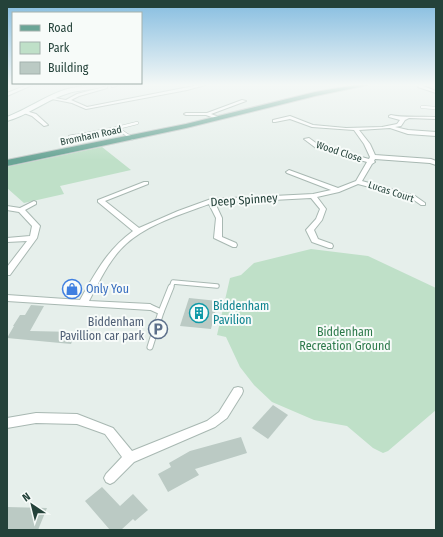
<svg xmlns="http://www.w3.org/2000/svg" width="443" height="537" viewBox="0 0 443 537" font-family="'Fira Sans Condensed',sans-serif">
<style>
.green{fill:#bfe0c8}
.building{fill:#bbcac4}
.lines{fill:none;stroke-linecap:round;stroke-linejoin:round}
.lane-far3-casing{stroke:#a8b8b2;stroke-width:3.5}
.lane-far2-casing{stroke:#a8b8b2;stroke-width:4.5}
.lane-far1-casing{stroke:#a8b8b2;stroke-width:5.5}
.lane-casing{stroke:#a8b8b2;stroke-width:7}
.street-casing{stroke:#a8b8b2;stroke-width:2}
.secondary-casing{stroke:#a4bbb3;stroke-width:2}
.primary-casing{stroke:#c2cac8;stroke-width:2}
.lane-far3{stroke:#fff;stroke-width:2.5}
.lane-far2{stroke:#fff;stroke-width:3}
.lane-far1{stroke:#fff;stroke-width:3.5}
.lane{stroke:#fff;stroke-width:5}
.street{fill:#fff;fill-rule:evenodd}
.secondary{fill:#fff;fill-rule:evenodd}
.primary{fill:#6aa596;fill-rule:evenodd}
.labels{text-anchor:middle;dominant-baseline:central;stroke-width:4;stroke-linejoin:round;paint-order:stroke}
.far-street-label{font-size:10px;fill:#24423a;stroke:#f7fbf9}
.street-label{font-size:12px;fill:#24423a;stroke:#f7fbf9}
.shop-label{font-size:12px;fill:#366cbe;stroke:#f7fbf9;text-anchor:start}
.culture-label{font-size:12px;fill:#0d838f;stroke:#f7fbf9;text-anchor:start}
.service-label{font-size:12px;fill:#4e5e75;stroke:#f7fbf9;text-anchor:end}
.park-label{font-size:12px;fill:#2d7a4b;stroke:#f7fbf9}
</style>
<rect width="100%" height="100%" fill="#e6efeb"/>
<g class="green">
<polygon points="102,147 131,170 60,186 64,194 24,203 7,188 7,167"/>
<polygon points="311,249 368,256 436,288 436,410 388,451 383,453 373,448 347,426 314,420 272,402 254,385 240,367 226,337 217,335 230,278 241,275 254,263"/>
</g>
<g class="building">
<polygon points="189,298 218,301 211,329 180,326"/>
<polygon points="31,305 44,306 30,331 76,332 71,344 7,338 14,326 13,326 20,315 25,315"/>
<polygon points="273,405 288,415 268,439 252,428"/>
<polygon points="241,437 247,453 195,469 199,475 168,492 158,474 171,467 169,463 190,451"/>
<polygon points="102,487 120,506 133,494 148,510 135,521 133,519 121,530 110,530 85,501"/>
<polygon points="7,507 47,508 38,530 10,530 7,529"/>
</g>
<g class="lines">
<defs>
<g id="lane-far3">
<polyline points="422,107 436,108"/>
<polyline points="117,128 137,123"/>
<polyline points="70,137 117,128 130,137"/>
</g>
<g id="lane-far2">
<polyline points="129,136 132,138"/>
<polyline points="70,137 76,136"/>
</g>
<polyline id="lane-far1" points="171,288 173,282 217,286"/>
<g id="lane">
<polyline points="150,307 161,312 150,347"/>
<polyline points="161,312 171,287"/>
</g>
<g id="street">
<polygon points="27,85 32,85 7,96 7,93"/>
<polygon points="111,85 119,85 112,87"/>
<polygon points="199,85 205,85 187,90 86,109 72,103 47,98 49,97 66,100 77,94 107,86 107,88 79,96 71,100 87,107"/>
<polygon points="419,85 424,85 423,86 436,91 436,93 418,87"/>
<polygon points="242,100 246,101 211,114 219,117 219,119 217,119 206,115 186,115 184,114 186,113 207,113"/>
<polygon points="26,111 36,114 48,125 44,126 32,116 24,113 24,111"/>
<path d="M 391,115 C 404,118 421,116 436,117 L 436,119 L 409,118 L 405,120 L 401,126 L 395,127 L 408,130 L 436,132 L 436,136 L 408,134 L 390,128 L 359,130 L 370,144 L 375,155 L 431,159 L 436,161 L 436,165 L 430,163 L 375,159 L 374,161 L 375,162 L 372,164 L 362,181 L 415,196 L 425,203 L 425,205 L 421,205 L 411,198 L 358,184 L 339,192 L 317,197 L 326,209 L 322,220 L 314,230 L 318,239 L 332,244 L 333,246 L 332,248 L 329,248 L 312,242 L 306,230 L 316,219 L 320,209 L 311,198 L 215,203 L 222,218 L 222,237 L 236,243 L 237,245 L 236,247 L 233,247 L 214,238 L 216,218 L 209,204 C 182,214 148,224 126,244 C 110,258 99,282 89,301 L 150,304 L 154,307 L 153,309 L 150,310 L 7,301 L 7,295 L 80,300 C 96,272 107,250 133,231 L 98,202 L 98,200 L 144,182 L 148,182 L 148,184 L 105,201 L 139,228 L 178,211 L 211,199 L 313,194 L 331,190 L 287,173 L 286,172 L 289,170 L 338,188 L 356,181 L 367,162 L 316,148 L 304,139 L 309,138 L 320,146 L 369,159 L 370,157 L 364,144 L 354,130 L 312,127 L 290,119 L 275,122 L 273,122 L 273,120 L 290,116 L 313,125 L 346,128 L 382,127 L 397,124 L 400,120 L 389,117 L 389,116 Z"/>
<polygon points="34,201 36,202 36,204 25,210 40,226 37,238 10,275 7,275 7,267 27,241 7,242 7,238 30,236 32,226 19,212 7,210 7,206 20,208"/>
<polygon points="238,387 242,388 243,391 242,394 227,418 215,427 134,462 114,482 110,484 106,482 104,478 106,474 122,457 105,434 77,424 36,423 7,428 7,418 36,413 77,414 113,428 132,451 207,421 219,412 234,388"/>
</g>
<path id="secondary" d="M 92,85 L 105,85 C 96,91 80,89 69,93 C 47,99 29,115 7,121 L 7,117 C 27,109 44,97 64,90 C 73,87 83,86 92,85 Z"/>
<polygon id="primary" points="356,85 368,85 315,96 186,128 7,166 7,160 186,124 315,92"/>
</defs>
<use href="#lane-far3" class="lane-far3-casing"/>
<use href="#lane-far2" class="lane-far2-casing"/>
<use href="#lane-far1" class="lane-far1-casing"/>
<use href="#lane" class="lane-casing"/>
<use href="#street" class="street-casing"/>
<use href="#secondary" class="secondary-casing"/>
<use href="#primary" class="primary-casing"/>
<use href="#lane-far3" class="lane-far3"/>
<use href="#lane-far2" class="lane-far2"/>
<use href="#lane-far1" class="lane-far1"/>
<use href="#lane" class="lane"/>
<use href="#street" class="street"/>
<use href="#secondary" class="secondary"/>
<use href="#primary" class="primary"/>
</g>
<linearGradient id="sky" x2="0" y2="1"><stop stop-color="#84bce0"/><stop offset="0.53" stop-color="#f4f8f6"/><stop offset="1" stop-color="#f4f8f6" stop-opacity="0"/></linearGradient>
<rect width="443" height="160" fill="url(#sky)"/>
<defs>
<symbol id="shop-ring" viewBox="-11 -11 22 22"><circle r="9.5" fill="#f7fbf9" stroke="#3f7fe0" stroke-width="1.5"/><path d="M-5-2.5h2.3a2.7 3.5 0 0 1 5.4 0H5L5.5 6h-11ZM-1.5-2.5h3a1.5 2.3 0 0 0-3 0Z" fill="#3f7fe0"/></symbol>
<symbol id="building-ring" viewBox="-11 -11 22 22"><circle r="9.5" fill="#f7fbf9" stroke="#0f9aa8" stroke-width="1.5"/><path d="M-4-6H4V6H1V3H-1V6H-4ZM-2.5-4.3h1.7v1.8h-1.7ZM.8-4.3h1.7v1.8H.8ZM-2.5-1h1.7V.8h-1.7ZM.8-1h1.7V.8H.8Z" fill="#0f9aa8"/></symbol>
<symbol id="parking-ring" viewBox="-11 -11 22 22"><circle r="9.5" fill="#f7fbf9" stroke="#5c6f8a" stroke-width="1.5"/><path d="M-3.5-5.5H1a3.5 3.5 0 0 1 0 7H-1V5.5H-3.5ZM-1-3.4V-.6H.8a1.4 1.4 0 0 0 0-2.8Z" fill="#5c6f8a"/></symbol>
</defs>
<g fill-rule="evenodd">
<use href="#shop-ring" x="61" y="278" width="22" height="22"/>
<use href="#building-ring" x="188" y="302" width="22" height="22"/>
<use href="#parking-ring" x="147" y="318" width="22" height="22"/>
</g>
<g class="labels">
<g class="far-street-label">
<text transform="translate(91 136) rotate(-12)">Bromham Road</text>
<text transform="translate(339 152) rotate(18)">Wood Close</text>
<text transform="translate(391 192) rotate(18)">Lucas Court</text>
</g>
<g class="street-label">
<text transform="translate(244 200) rotate(-4)">Deep Spinney</text>
</g>
<g class="shop-label">
<text x="86" y="289">Only You</text>
</g>
<g class="culture-label">
<text x="213" y="306">Biddenham<tspan x="213" dy="14">Pavilion</tspan></text>
</g>
<g class="service-label">
<text x="144" y="322">Biddenham<tspan x="144" dy="14">Pavillion car park</tspan></text>
</g>
<g class="park-label">
<text x="345" y="332">Biddenham<tspan x="345" dy="14">Recreation Ground</tspan></text>
</g>
</g>
<rect width="443" height="537" fill="none" stroke="#24423a" stroke-width="16"/>
<rect x="12" y="12" width="130" height="72" fill="#f7fbf9" stroke="#a3b1ad"/>
<rect x="20" y="25" width="20" height="6" fill="#6aa596" stroke="#a3b1ad"/>
<text x="48" y="32" font-size="12" fill="#24423a">Road</text>
<rect x="20" y="42" width="20" height="12" fill="#bfe0c8" stroke="#a3b1ad"/>
<text x="48" y="52" font-size="12" fill="#24423a">Park</text>
<rect x="20" y="62" width="20" height="12" fill="#bbcac4" stroke="#a3b1ad"/>
<text x="48" y="72" font-size="12" fill="#24423a">Building</text>
<g transform="translate(32 505) rotate(325)" stroke="#f7fbf9" stroke-width="3" paint-order="stroke">
<path d="M0-3L7 15L0 10L-7 15Z" fill="#24423a"/>
<text y="-6" font-size="11" font-weight="bold" text-anchor="middle" fill="#24423a">N</text>
</g>
</svg>
